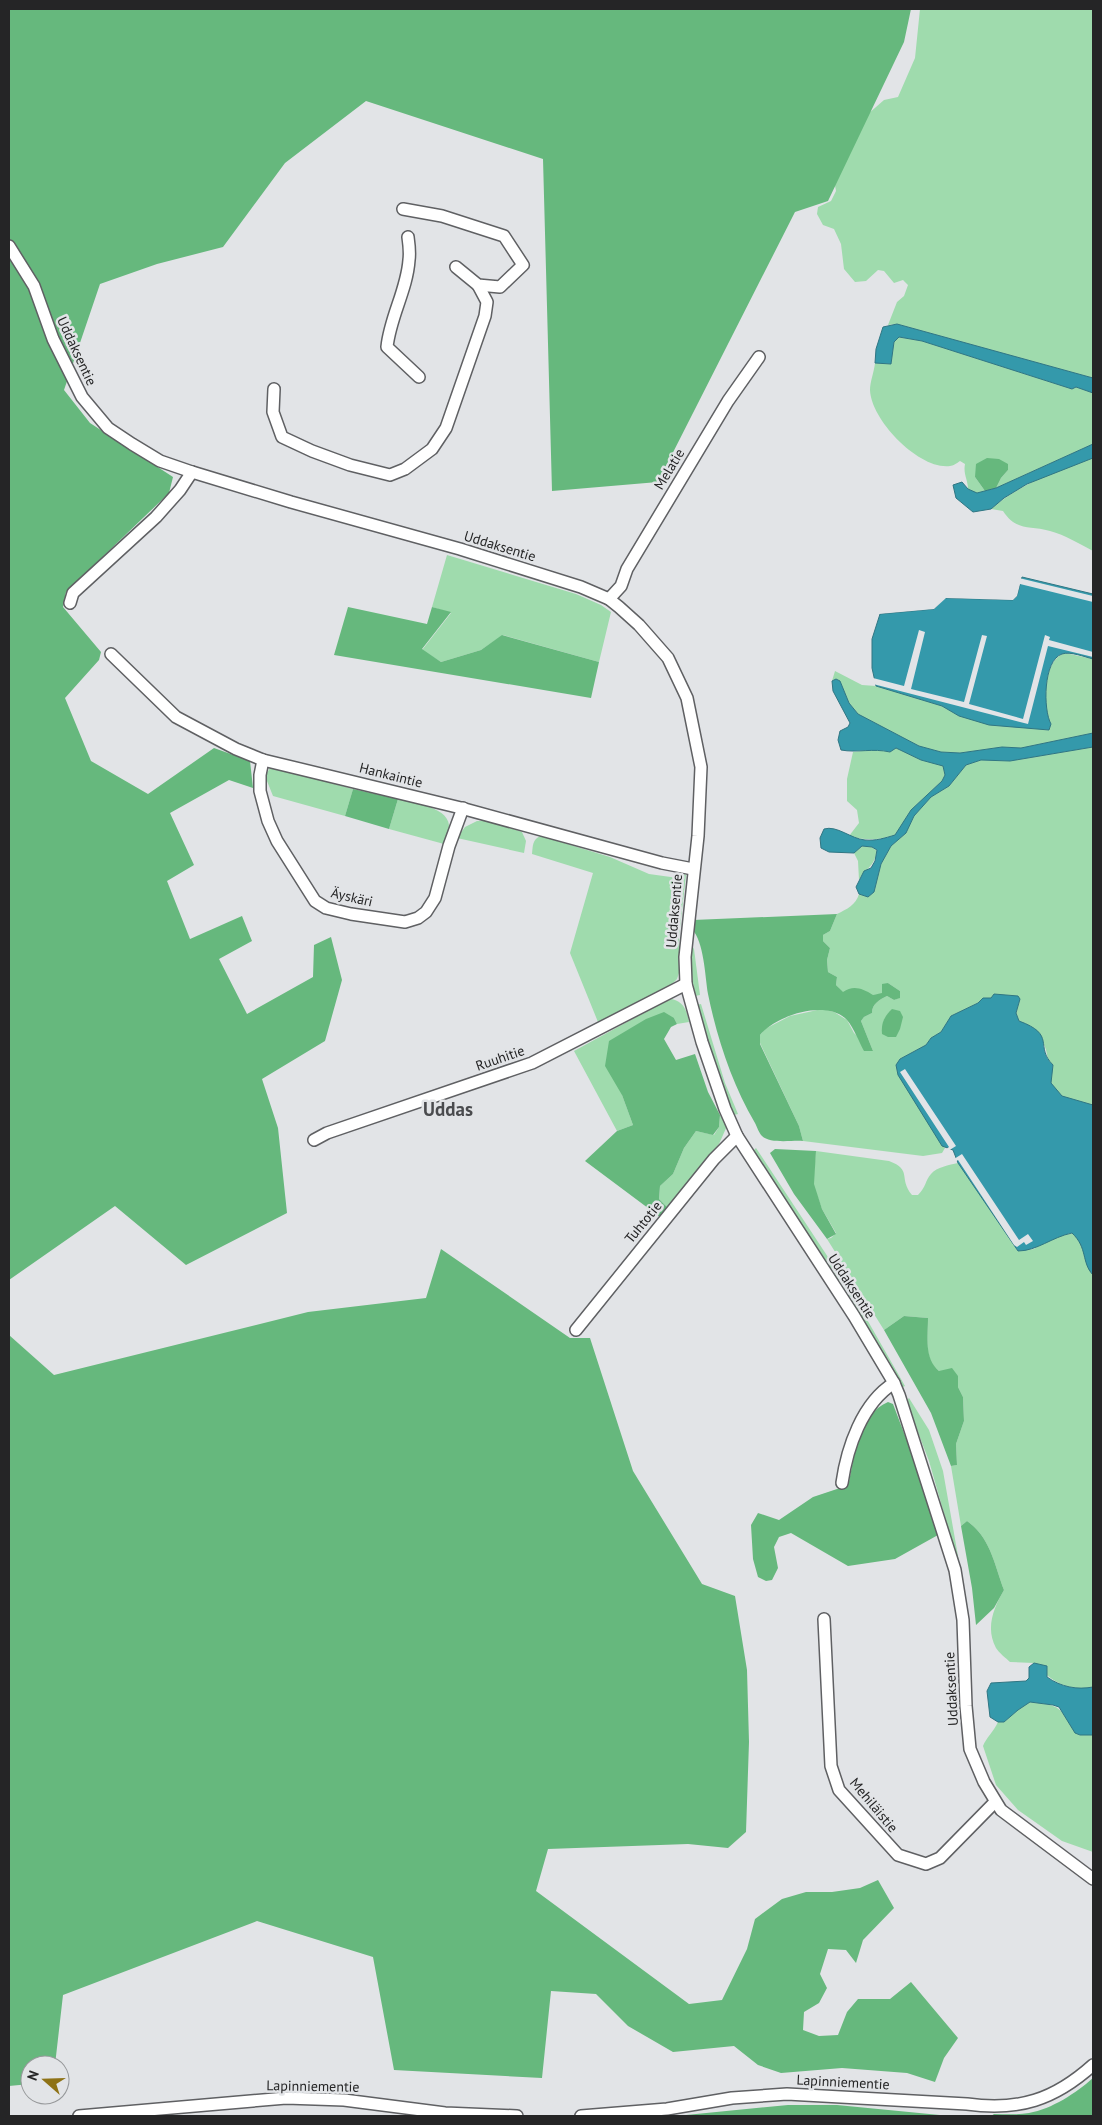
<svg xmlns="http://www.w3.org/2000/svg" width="1102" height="2125" viewBox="0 0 1102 2125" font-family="'PT Sans',sans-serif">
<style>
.green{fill:#9fdbad}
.forest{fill:#66b87d}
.water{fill:#3499ab;stroke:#307683}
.pier{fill:#e2e4e7}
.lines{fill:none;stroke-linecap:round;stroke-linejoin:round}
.street-casing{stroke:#5f6063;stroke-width:14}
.street{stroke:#fff;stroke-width:11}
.labels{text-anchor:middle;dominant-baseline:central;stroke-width:5;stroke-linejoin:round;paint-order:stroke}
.street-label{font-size:14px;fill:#252526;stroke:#e2e4e7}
.district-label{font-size:19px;font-weight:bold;fill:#4a4b4e;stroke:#e2e4e7}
</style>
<rect width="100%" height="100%" fill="#e2e4e7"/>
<g class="green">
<polygon points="920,9 1093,9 1093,378 897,324 888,325 897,302 904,296 908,285 903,280 894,283 884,271 878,270 866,281 855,282 844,269 841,244 834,229 823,225 817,214 818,207 831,201 836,191 833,174 868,114 884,100 898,97 915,58"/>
<path d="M 898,337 L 922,341 L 1072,389 L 1076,387 L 1093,393 L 1093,444 L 996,488 L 1001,478 L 1008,470 L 975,477 L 985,491 L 977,494 L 968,489 C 968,480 963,474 965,464 L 960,461 C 957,463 953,466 950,466 C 919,470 871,420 870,390 C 870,382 874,372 875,363 L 891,364 L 894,342 Z"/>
<path d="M 1093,458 L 1093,551 C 1080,544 1065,535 1050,531 C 1029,525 1017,532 1003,511 L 991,509 C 1020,484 1058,469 1093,458 Z"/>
<polygon points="447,555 576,594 601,605 611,612 599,662 503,635 481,650 441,662 422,650 451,613 432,607"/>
<path d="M 1065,653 L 1093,659 L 1093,733 L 1021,748 L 1002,747 L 960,753 L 941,752 L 919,746 L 858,714 L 849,703 L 840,681 L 836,679 L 832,681 L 835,671 L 862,685 L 876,686 L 942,706 L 959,716 L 1049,730 L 1051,724 C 1042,707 1043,659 1065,653 Z"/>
<path d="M 1093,747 L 1093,1122 L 1066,1101 L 1050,1083 L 1053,1065 C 1046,1059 1048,1055 1045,1047 C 1039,1033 1033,1026 1019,1021 L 1016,1013 L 1020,999 L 983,998 L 978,1003 L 951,1016 L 941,1032 L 931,1038 L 926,1045 L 900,1059 L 896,1065 L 945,1148 L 942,1153 L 923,1156 L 803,1141 L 799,1126 L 760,1043 L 760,1035 L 765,1029 L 790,1016 L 822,1009 L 834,1012 L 847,1020 L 854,1033 L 873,1051 L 861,1021 L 864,1017 L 872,1013 C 872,1004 879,1000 887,996 L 894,1000 L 899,998 L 900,991 L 888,983 L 882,994 L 873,995 L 843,993 L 836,985 L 837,977 L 828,972 L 827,960 L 830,948 L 823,941 L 823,935 L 830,931 L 837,914 C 847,909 856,905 859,894 L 868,897 L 874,892 L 881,864 L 891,846 L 906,833 L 914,816 L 931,797 L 949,786 L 966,765 L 981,760 L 1010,761 Z"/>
<path d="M 896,748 L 921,760 L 944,766 L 945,775 L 942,781 L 911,810 L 896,835 C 878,840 867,841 849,836 L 859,823 L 857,810 L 847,801 L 847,779 L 853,752 L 877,749 L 890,752 Z"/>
<polygon points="270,768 275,768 353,789 345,816 273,796 265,776"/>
<path d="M 398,799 C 413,803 452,807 449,829 C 448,834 445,839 444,844 L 389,829 Z"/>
<polygon points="477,821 489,821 522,832 526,841 524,853 457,838 465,827"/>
<path d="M 541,836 L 610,857 L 649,874 L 678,878 L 683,874 L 686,875 L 679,937 L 680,970 L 677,979 L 672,984 L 598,1022 L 570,953 L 593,873 L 532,854 C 533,846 532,839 541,836 Z"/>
<path d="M 862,846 L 872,847 L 877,851 C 873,869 867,866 859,880 L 858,861 L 854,853 Z"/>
<polygon points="690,942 694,949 700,995 695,996 690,964"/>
<path d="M 672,999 C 684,1002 687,1011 689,1022 L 677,1024 L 674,1018 L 622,1095 L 633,1125 L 617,1131 L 574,1051 L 660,1004 Z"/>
<polygon points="701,1004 725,1083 738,1114 734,1115 722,1085 696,1005"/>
<polygon points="720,1115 727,1126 719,1144 667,1207 659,1199 660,1186 673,1174 684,1148 696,1131 714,1135 719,1127"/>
<polygon points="756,1148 853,1295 905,1386 901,1388 851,1298 753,1151"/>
<path d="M 816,1151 L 889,1161 C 913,1170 898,1178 912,1195 L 918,1195 C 926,1187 925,1181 931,1174 C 937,1167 949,1165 958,1163 L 1018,1251 L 1034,1249 L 1044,1242 L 1061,1235 L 1085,1232 L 1093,1255 L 1093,1687 C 1067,1692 1051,1681 1034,1663 L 1010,1662 C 1006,1658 999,1653 996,1648 C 985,1628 994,1607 1004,1590 C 994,1564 991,1538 967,1521 L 961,1526 L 951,1466 L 957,1465 L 956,1444 L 964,1421 L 963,1397 L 958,1387 L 958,1376 C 952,1375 944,1374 939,1371 C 923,1361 928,1333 928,1318 L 904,1316 L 884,1330 L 827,1239 L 831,1238 L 836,1233 L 822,1209 L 813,1184 Z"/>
<polygon points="909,1398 929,1430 943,1471 961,1573 929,1461 906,1401"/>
<path d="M 1030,1702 C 1063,1706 1058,1706 1076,1733 L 1080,1735 L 1093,1735 L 1093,1852 L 1062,1841 L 1018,1810 L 996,1785 L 983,1746 C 986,1738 994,1731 998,1722 L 1004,1722 L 1018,1710 Z"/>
</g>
<g class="forest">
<polygon points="9,9 911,9 904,42 828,201 795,212 658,482 552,491 543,159 366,101 285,163 223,247 157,264 100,284 64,390 90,423 173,477 169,493 66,592 63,607 101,652 99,660 65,698 91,761 148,794 214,748 250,761 253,788 229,780 170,813 194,865 167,881 190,939 242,916 252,941 219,959 247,1014 313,977 314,945 331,937 342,980 325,1041 262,1079 278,1128 287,1213 186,1265 115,1206 9,1280"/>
<polygon points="987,458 999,459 1008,464 1008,470 1001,478 996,488 985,491 975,477 976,464"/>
<polygon points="348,607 427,624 432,607 451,612 422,649 441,662 481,650 502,635 599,662 591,698 334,655"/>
<polygon points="353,789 398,799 389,829 345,816"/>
<path d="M 837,914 L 830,931 L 823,935 L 823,941 L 830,948 L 827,960 L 828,972 L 837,977 L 836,985 L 843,992 C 853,985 862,988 873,995 L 882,993 L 882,984 L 888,983 L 900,991 L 900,998 L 894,1000 L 887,996 C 879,1000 872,1004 872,1013 L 864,1017 L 861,1021 L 873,1051 L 864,1051 C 859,1042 854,1028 847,1020 C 827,999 776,1015 760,1035 L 760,1044 L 799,1126 L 803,1141 C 792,1140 770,1144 762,1136 C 759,1133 757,1127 755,1123 C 732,1084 717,1038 708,994 C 705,975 704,942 692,929 L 693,920 Z"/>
<path d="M 892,1009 L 900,1011 L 903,1017 L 900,1029 L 896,1037 L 888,1037 L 882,1034 C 881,1023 884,1017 892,1009 Z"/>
<polygon points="664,1012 674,1018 677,1024 671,1027 664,1039 676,1060 695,1054 708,1092 720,1115 719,1127 713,1135 696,1131 684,1148 673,1174 660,1186 659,1199 667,1207 660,1217 585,1161 617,1131 633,1125 622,1095 605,1066 609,1041 646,1019"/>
<polygon points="775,1149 816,1151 814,1184 822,1209 836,1234 827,1239 794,1194 770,1153"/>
<polygon points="441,1249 570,1338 590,1338 633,1471 702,1584 735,1596 747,1670 749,1742 746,1832 728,1848 688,1844 548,1849 536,1891 689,2004 722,2000 747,1949 755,1919 782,1899 806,1892 832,1892 860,1888 878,1880 894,1908 863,1940 856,1963 846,1950 828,1949 820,1974 827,1988 819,2003 804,2012 803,2030 819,2036 838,2035 847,2012 858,1999 890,1999 911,1982 958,2038 944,2058 935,2082 907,2073 842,2068 781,2073 758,2065 734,2046 673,2052 628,2026 596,1994 551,1991 542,2078 394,2070 373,1957 257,1921 63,1995 55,2065 30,2065 30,2084 9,2086 9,1335 54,1375 308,1312 426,1298"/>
<path d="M 904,1316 L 928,1318 C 928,1337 924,1358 939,1371 L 952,1368 L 958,1376 L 958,1387 L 963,1397 L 964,1421 L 956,1444 L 957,1465 L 951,1466 L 931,1413 L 884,1330 Z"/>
<path d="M 888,1402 L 893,1404 L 915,1462 L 938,1535 L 895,1559 L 848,1566 L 791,1533 L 779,1537 L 774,1547 L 778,1568 L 772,1580 L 766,1581 L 758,1577 L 753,1559 L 751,1525 L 758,1513 L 779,1520 L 813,1497 L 846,1486 L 849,1482 C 855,1454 858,1415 888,1402 Z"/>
<path d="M 967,1521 C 991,1538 994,1564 1004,1590 L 994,1608 L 976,1625 L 972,1588 L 961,1526 Z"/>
<path d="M 1093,2078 L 1093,2116 L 991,2116 L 994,2114 C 1005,2114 1018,2115 1029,2113 C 1052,2109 1076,2093 1093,2078 Z"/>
<polygon points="788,2105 837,2105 950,2116 676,2116"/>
</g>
<g class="water">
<polygon points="897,324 1093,378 1093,393 1076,387 1072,389 922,341 899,337 894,342 891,364 875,363 876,349 883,327"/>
<polygon points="1093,444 1093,458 1027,484 1004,498 991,509 973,512 956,498 953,485 962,482 968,489 977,493 996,488"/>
<path d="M 1022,577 L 1093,594 L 1093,659 C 1085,657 1070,651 1062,654 C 1043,660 1043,710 1051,724 L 1049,730 L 989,725 L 959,716 L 942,706 L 876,686 L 872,668 L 872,639 L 880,614 L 934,609 L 945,598 L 1013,600 L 1017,596 Z"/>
<path d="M 836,679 L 840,681 L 849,703 L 858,714 L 919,746 L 941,752 L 960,753 L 1002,747 L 1021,748 L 1093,733 L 1093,747 L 1010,761 L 981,760 L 966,765 L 949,786 L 931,797 L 914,816 L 906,833 L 891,846 L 881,864 L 874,892 L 868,897 L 859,894 L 856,887 L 864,871 L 871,868 L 875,861 L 877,850 L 872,847 L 862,846 L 854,853 L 829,852 L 821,848 L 820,838 L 824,829 C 837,825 851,839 865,840 C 876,841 885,838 895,835 L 911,810 L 942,781 L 945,775 L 943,766 L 921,760 L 896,748 L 890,752 C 873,748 857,753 841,750 L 838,740 L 840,731 L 848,727 L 850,723 L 833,691 L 832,681 Z"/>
<path d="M 994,994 L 1018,996 L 1020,999 L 1016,1013 L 1019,1021 C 1057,1035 1034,1046 1053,1065 L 1051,1083 L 1062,1096 L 1093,1105 L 1093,1275 C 1081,1262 1088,1248 1072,1233 C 1052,1237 1037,1251 1018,1251 L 958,1163 L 953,1150 L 942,1146 L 898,1075 L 896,1065 L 900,1059 L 926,1045 L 931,1038 L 941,1032 L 951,1016 L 978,1003 L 983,998 L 991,998 Z"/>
<path d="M 1034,1663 L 1047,1666 L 1047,1677 C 1061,1687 1077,1690 1093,1687 L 1093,1735 L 1080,1735 L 1075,1733 L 1059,1707 L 1053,1705 L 1030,1702 L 1018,1710 L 1004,1722 L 998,1722 L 990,1717 L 987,1691 L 991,1683 L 1026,1681 L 1029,1678 L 1029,1667 Z"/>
</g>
<g class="pier">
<polygon points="1019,578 1093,596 1093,602 1020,584 1017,596 1013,600 946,598 934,609 878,614 880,611 933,607 945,596 1012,598 1015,595"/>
<polygon points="919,630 925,632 911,689 964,702 982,635 987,636 969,704 1023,719 1045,635 1050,637 1049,640 1093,652 1093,657 1048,646 1028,724 873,684 873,678 904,686"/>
<polygon points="905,1069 956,1146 948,1151 945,1150 949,1147 900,1072"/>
<polygon points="962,1154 1019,1240 1028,1234 1033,1241 1026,1245 1024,1242 1017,1247 1014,1245 958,1160 955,1162 954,1159"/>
</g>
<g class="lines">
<defs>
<g id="street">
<polyline points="403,209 442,216 504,236 523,265 500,287 478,285 456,267"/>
<path d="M 408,237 C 409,244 410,253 409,260 C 407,290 390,317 387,347 L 419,377"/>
<polyline points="9,246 34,286 53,339 82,397 108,428 132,444 160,461 192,472 291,502 460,549 581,587 609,599 619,607 639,625 668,658 687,698 701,767 698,836 685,957 686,984 702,1042 725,1109 737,1136 854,1316 894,1383 899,1395 955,1570 963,1620 966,1706 970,1749 984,1782 1001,1810 1093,1879"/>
<polyline points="274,389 273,412 282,437 312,451 350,465 390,475 405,469 432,449 446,428 485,316 487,302 478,285"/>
<polyline points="609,599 621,586 627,569 728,401 759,357"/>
<polyline points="70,603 73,593 156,517 180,490 192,472"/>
<polyline points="111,654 176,717 236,749 263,760 461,808 662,863 693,869"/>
<polyline points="263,760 260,775 260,791 268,821 277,841 315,901 326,908 351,914 405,922 418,918 426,912 435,898 449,846 463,808"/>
<polyline points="314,1140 327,1133 532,1063 686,984"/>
<polyline points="576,1330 714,1159 737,1136"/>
<path d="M 842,1483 C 847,1448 862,1403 894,1383"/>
<polyline points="824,1619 831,1766 839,1790 898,1855 926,1864 940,1858 995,1802"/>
<polyline points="79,2116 286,2098 344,2100 445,2113 517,2116"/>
<path d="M 581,2116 L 667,2109 L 732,2098 L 787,2094 L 967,2104 C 1019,2111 1054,2100 1093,2065"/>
</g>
</defs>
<use href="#street" class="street-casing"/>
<use href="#street" class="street"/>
</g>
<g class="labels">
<g class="street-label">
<text transform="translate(77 351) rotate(65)">Uddaksentie</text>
<text transform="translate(669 469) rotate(-59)">Melatie</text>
<text transform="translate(500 546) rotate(17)">Uddaksentie</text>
<text transform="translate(391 775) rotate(14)">Hankaintie</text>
<text transform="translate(352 897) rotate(13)">Äyskäri</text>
<text transform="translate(674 911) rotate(-85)">Uddaksentie</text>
<text transform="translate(500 1058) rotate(-19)">Ruuhitie</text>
<text transform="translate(643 1222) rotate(-51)">Tuhtotie</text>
<text transform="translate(852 1286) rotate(57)">Uddaksentie</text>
<text transform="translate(951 1689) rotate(-93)">Uddaksentie</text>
<text transform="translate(874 1805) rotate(50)">Mehiläistie</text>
<text transform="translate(843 2082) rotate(3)">Lapinniementie</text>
<text transform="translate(313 2086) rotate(1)">Lapinniementie</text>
</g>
<g class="district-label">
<text x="448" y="1109">Uddas</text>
</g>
</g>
<rect width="1102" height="2125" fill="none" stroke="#252526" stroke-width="20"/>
<g transform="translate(45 2080) rotate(290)"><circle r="24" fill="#e2e4e7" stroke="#96989a"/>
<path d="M0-4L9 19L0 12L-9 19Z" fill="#8e7216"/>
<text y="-8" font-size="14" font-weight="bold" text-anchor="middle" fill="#252526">N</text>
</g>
</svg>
